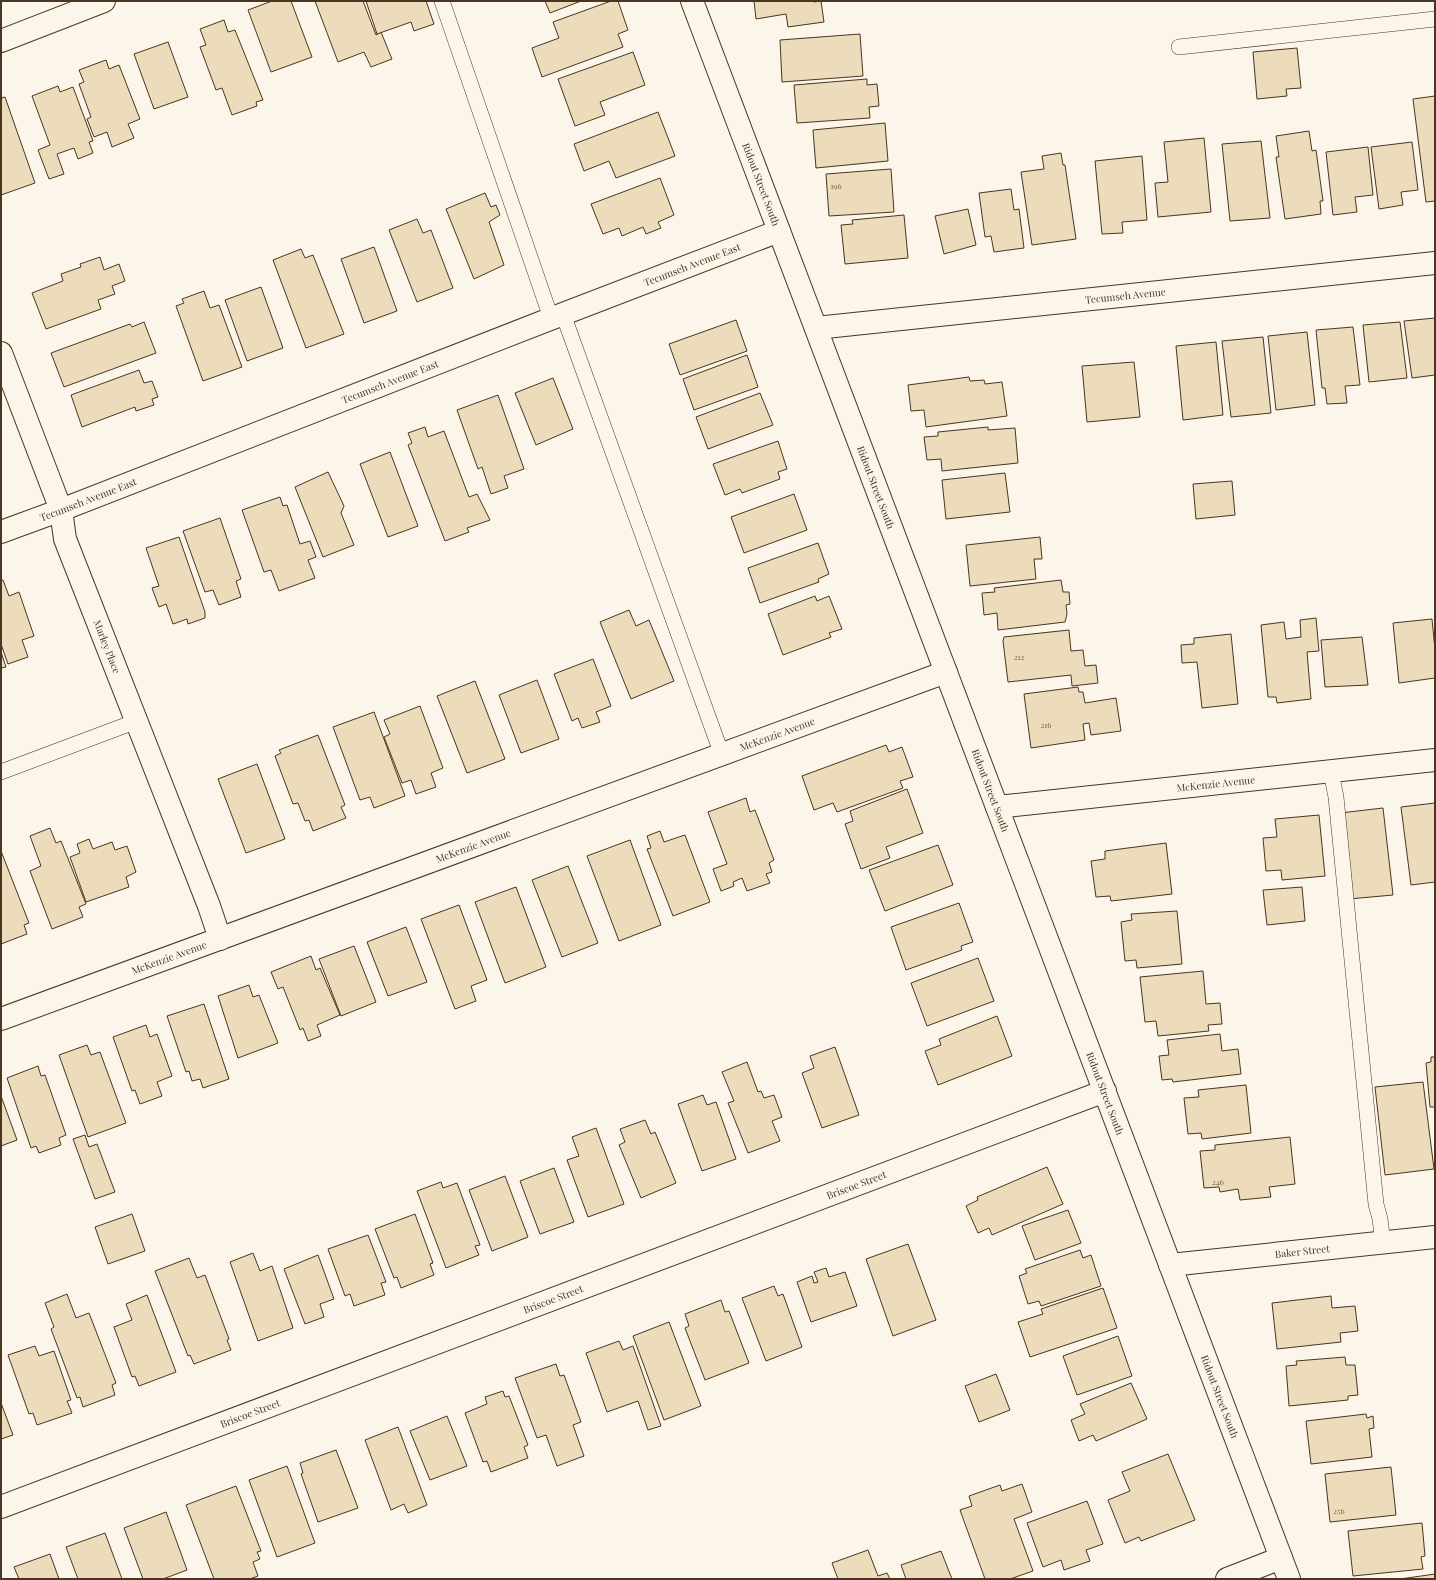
<svg xmlns="http://www.w3.org/2000/svg" width="1436" height="1580" viewBox="0 0 1436 1580" font-family="'Playfair Display',serif">
<style>
.building{fill:#ecdcbc;stroke:#4a3520}
.lines{fill:none;stroke-linecap:round;stroke-linejoin:round}
.service-casing{stroke:#4a3520;stroke-width:16}
.minor-casing{stroke:#4a3520;stroke-width:24}
.tertiary-casing{stroke:#4a3520;stroke-width:24}
.service{stroke:#fbf6e9;stroke-width:15}
.minor{stroke:#fbf6e9;stroke-width:22}
.tertiary{stroke:#fbf6e9;stroke-width:22}
.labels{text-anchor:middle;dominant-baseline:central;stroke-width:3;stroke-linejoin:round;paint-order:stroke}
.number-label{font-size:8px;fill:#725f47}
.street-label{font-size:10px;fill:#4a3520;stroke:#fbf6e9}
</style>
<rect width="100%" height="100%" fill="#fbf6e9"/>
<g class="building">
<polygon points="272,1 291,1 312,57 271,72 248,10"/>
<polygon points="315,1 363,1 376,35 381,32 392,59 371,67 364,52 338,62"/>
<polygon points="366,1 426,1 434,24 414,31 411,22 377,34"/>
<polygon points="545,1 581,1 550,13"/>
<polygon points="611,1 618,1 628,30 618,34 623,47 542,77 532,48 559,38 553,22"/>
<polygon points="754,1 814,1 814,2 821,1 824,22 788,27 786,14 756,19"/>
<polygon points="224,20 228,32 235,30 263,100 256,102 257,106 232,115 222,88 216,90 200,47 206,45 200,29"/>
<polygon points="860,34 863,76 782,82 780,40"/>
<polygon points="168,42 188,97 154,109 134,54"/>
<polygon points="1297,48 1301,88 1286,89 1287,96 1257,99 1253,52"/>
<polygon points="633,52 645,85 600,102 605,115 575,126 558,79"/>
<polygon points="106,60 109,69 119,65 140,119 128,124 134,138 112,147 107,132 94,137 87,119 91,117 79,84 84,82 79,70"/>
<polygon points="867,79 867,85 877,84 879,106 869,107 870,118 797,123 794,85"/>
<polygon points="58,86 60,92 73,87 93,141 89,142 93,153 78,159 74,148 57,154 64,174 49,179 38,150 50,145 32,96"/>
<polygon points="1435,96 1435,201 1426,202 1413,99"/>
<polygon points="5,97 35,183 1,195 1,98"/>
<polygon points="658,112 675,156 616,178 609,161 584,171 574,144"/>
<polygon points="885,123 888,161 816,168 813,130"/>
<polygon points="1309,131 1312,151 1316,150 1323,201 1320,201 1321,214 1285,219 1276,157 1279,157 1276,136"/>
<polygon points="1204,138 1211,212 1158,217 1155,183 1168,182 1164,142"/>
<polygon points="1261,141 1270,218 1230,221 1222,144"/>
<polygon points="1412,142 1418,190 1401,192 1403,205 1379,209 1371,147"/>
<polygon points="1368,147 1373,195 1355,197 1357,212 1333,215 1326,152"/>
<polygon points="1061,153 1063,165 1065,165 1076,239 1032,245 1021,172 1044,169 1042,156"/>
<polygon points="1142,156 1147,220 1122,222 1123,233 1102,234 1095,161"/>
<polygon points="891,169 894,212 829,216 826,174"/>
<polygon points="660,178 674,215 658,222 661,228 646,234 643,227 622,236 619,228 603,234 591,204"/>
<polygon points="1011,189 1014,210 1019,209 1024,248 994,252 991,236 985,237 979,193"/>
<polygon points="485,193 491,207 496,205 500,215 489,222 504,265 474,279 446,209"/>
<polygon points="968,209 976,245 944,254 935,216"/>
<polygon points="904,215 908,258 845,264 841,225 853,224 852,220"/>
<polygon points="417,219 423,233 431,230 453,288 417,302 389,230"/>
<polygon points="374,247 397,311 364,323 341,259"/>
<polygon points="301,249 305,258 313,255 344,334 306,348 273,260"/>
<polygon points="100,257 104,270 119,264 125,281 112,286 115,294 98,300 101,309 46,329 32,293 63,281 61,274 81,267 80,264"/>
<polygon points="261,287 283,348 247,361 225,300"/>
<polygon points="204,291 210,308 219,305 242,367 203,381 176,306 184,303 182,299"/>
<polygon points="1435,318 1435,375 1412,378 1404,321"/>
<polygon points="736,320 747,351 680,375 669,344"/>
<polygon points="144,322 156,353 64,387 51,353 130,324 132,327"/>
<polygon points="1400,322 1407,378 1369,382 1363,325"/>
<polygon points="1353,327 1360,385 1345,386 1347,403 1327,404 1325,388 1322,388 1316,330"/>
<polygon points="1307,332 1315,405 1276,410 1268,336"/>
<polygon points="1263,337 1271,413 1231,417 1222,341"/>
<polygon points="1216,342 1223,415 1183,420 1176,346"/>
<polygon points="747,355 758,387 694,410 683,379"/>
<polygon points="1134,362 1140,417 1087,422 1082,366"/>
<polygon points="139,370 144,383 152,381 158,397 152,399 154,405 136,411 135,407 82,427 71,395"/>
<polygon points="969,377 970,381 984,380 985,384 1002,382 1007,416 926,427 924,410 911,411 908,385"/>
<polygon points="553,378 573,429 536,445 515,393"/>
<polygon points="760,393 773,425 708,449 696,417"/>
<polygon points="498,395 524,469 504,476 508,488 491,494 482,467 478,469 457,410"/>
<polygon points="425,427 428,437 444,431 469,497 477,494 490,520 467,528 469,532 445,541 408,445 412,443 408,433"/>
<polygon points="988,427 988,430 1015,428 1018,463 942,471 941,459 927,460 924,437 938,436 938,432"/>
<polygon points="778,441 787,469 778,472 780,479 742,493 740,489 725,495 713,464"/>
<polygon points="390,452 418,526 388,537 360,464"/>
<polygon points="328,472 344,506 341,513 354,545 323,557 295,487"/>
<polygon points="1005,473 1010,512 946,519 942,480"/>
<polygon points="1232,481 1235,515 1196,519 1193,484"/>
<polygon points="794,494 807,530 744,553 731,517"/>
<polygon points="280,497 283,506 287,505 300,544 310,541 316,557 308,560 315,578 279,591 271,570 264,572 242,510"/>
<polygon points="220,518 241,579 236,581 241,597 219,605 213,590 205,592 183,531"/>
<polygon points="179,537 205,612 205,618 188,624 187,619 173,624 166,604 159,607 152,588 159,586 146,548"/>
<polygon points="1040,537 1042,559 1034,559 1036,579 970,586 966,545"/>
<polygon points="818,543 829,574 818,579 819,582 760,603 748,568"/>
<polygon points="3,580 9,596 19,592 34,636 22,640 28,657 8,664 1,644 1,581"/>
<polygon points="1061,580 1063,592 1069,592 1070,604 1066,605 1067,614 1065,622 998,630 997,613 984,615 982,593 995,592 994,588"/>
<polygon points="815,596 817,601 829,596 842,629 829,633 831,637 783,655 768,614"/>
<polygon points="629,610 636,626 649,620 674,681 631,699 600,622"/>
<polygon points="1316,618 1319,651 1307,652 1311,699 1277,703 1276,697 1268,697 1261,625 1284,622 1286,639 1301,637 1300,620"/>
<polygon points="1432,619 1435,650 1435,678 1399,683 1393,623"/>
<polygon points="1069,630 1071,651 1083,650 1085,666 1096,665 1098,683 1072,686 1071,675 1008,682 1003,641 1004,637"/>
<polygon points="1231,634 1238,704 1202,708 1197,662 1182,663 1181,645 1194,644 1194,638"/>
<polygon points="1362,637 1368,685 1325,687 1321,640"/>
<polygon points="1,652 6,667 1,668"/>
<polygon points="593,659 611,706 596,712 600,722 582,728 578,718 572,721 554,674"/>
<polygon points="537,680 559,739 521,753 499,695"/>
<polygon points="475,681 505,759 467,773 437,696"/>
<polygon points="1078,687 1079,692 1083,692 1085,703 1116,698 1121,731 1091,735 1089,723 1083,724 1085,740 1031,748 1024,694"/>
<polygon points="420,706 443,768 431,773 436,787 416,794 411,780 402,783 384,737 390,734 384,720"/>
<polygon points="374,712 405,796 374,808 370,797 360,800 333,727"/>
<polygon points="318,735 345,805 341,807 346,818 313,831 309,820 305,821 298,803 293,804 275,756 281,753 279,750"/>
<polygon points="886,745 889,752 902,747 913,777 900,781 903,788 837,812 833,803 814,810 802,776"/>
<polygon points="257,764 285,839 246,853 218,779"/>
<polygon points="907,789 923,833 886,847 890,858 861,869 845,824 853,821 850,811"/>
<polygon points="746,798 750,812 755,810 774,860 769,863 772,872 766,874 770,883 747,891 742,878 733,882 734,886 721,891 713,869 727,864 708,812"/>
<polygon points="1435,803 1435,882 1411,885 1401,807"/>
<polygon points="1383,808 1393,895 1349,899 1340,813"/>
<polygon points="1319,815 1325,876 1282,880 1281,870 1266,871 1263,838 1277,837 1275,819"/>
<polygon points="50,828 56,843 61,841 86,904 79,907 83,917 52,929 30,871 41,866 30,836"/>
<polygon points="660,831 664,842 685,835 710,902 673,916 647,849 651,848 647,836"/>
<polygon points="89,839 93,849 112,842 115,850 127,846 136,872 126,877 129,887 86,902 70,857 80,853 77,844"/>
<polygon points="630,840 661,925 619,941 587,856"/>
<polygon points="1166,843 1172,894 1111,901 1110,896 1096,897 1091,861 1105,859 1105,851"/>
<polygon points="938,845 953,885 885,911 869,870"/>
<polygon points="1,851 29,923 24,925 27,934 1,944"/>
<polygon points="568,866 598,943 562,957 532,880"/>
<polygon points="516,887 546,967 505,983 475,902"/>
<polygon points="1302,887 1305,921 1267,925 1263,890"/>
<polygon points="959,903 973,942 961,946 962,950 906,970 891,927"/>
<polygon points="459,905 487,980 471,986 476,1001 455,1009 421,919"/>
<polygon points="1177,911 1182,964 1137,968 1136,960 1125,961 1121,922 1132,920 1131,914"/>
<polygon points="406,927 427,982 388,996 367,942"/>
<polygon points="354,946 376,1002 341,1016 319,959"/>
<polygon points="311,956 316,970 320,968 340,1015 317,1025 321,1036 308,1041 303,1028 300,1030 283,987 278,989 271,972"/>
<polygon points="978,958 994,1001 927,1026 911,983"/>
<polygon points="1203,971 1206,1004 1220,1003 1222,1024 1208,1025 1209,1031 1158,1036 1156,1021 1145,1022 1140,977"/>
<polygon points="249,985 253,997 259,995 278,1043 238,1058 218,996"/>
<polygon points="204,1004 229,1079 203,1088 200,1079 192,1081 189,1071 186,1072 167,1016"/>
<polygon points="997,1016 1012,1056 938,1085 925,1051 941,1045 939,1039"/>
<polygon points="146,1025 150,1037 157,1034 172,1076 157,1082 162,1096 140,1104 135,1090 132,1091 113,1037"/>
<polygon points="1220,1034 1222,1051 1238,1049 1241,1074 1173,1082 1172,1079 1162,1080 1159,1056 1169,1055 1167,1040"/>
<polygon points="87,1045 91,1055 100,1052 126,1123 88,1137 59,1055"/>
<polygon points="835,1047 859,1115 822,1128 802,1073 814,1068 810,1056"/>
<polygon points="1431,1057 1435,1057 1435,1107 1430,1107 1426,1063 1431,1062"/>
<polygon points="747,1062 758,1092 761,1091 764,1098 774,1095 782,1117 772,1121 780,1141 748,1153 728,1103 734,1101 722,1072"/>
<polygon points="38,1066 41,1076 45,1075 66,1135 59,1138 61,1145 39,1153 36,1146 31,1148 7,1078"/>
<polygon points="1423,1082 1434,1169 1385,1175 1375,1087"/>
<polygon points="1246,1085 1251,1133 1202,1139 1201,1133 1188,1134 1184,1098 1199,1097 1198,1090"/>
<polygon points="703,1095 707,1105 716,1102 736,1159 702,1171 678,1104"/>
<polygon points="1,1096 17,1140 1,1146"/>
<polygon points="645,1120 651,1134 655,1132 676,1183 641,1198 619,1145 625,1142 620,1129"/>
<polygon points="596,1128 624,1204 588,1217 567,1160 579,1156 572,1137"/>
<polygon points="85,1135 89,1147 97,1144 115,1192 95,1199 73,1139"/>
<polygon points="1290,1137 1295,1184 1269,1187 1271,1197 1240,1200 1238,1189 1220,1192 1219,1187 1204,1188 1200,1151 1215,1150 1215,1145"/>
<polygon points="1047,1167 1063,1204 992,1235 989,1228 978,1233 966,1206 978,1200 977,1197"/>
<polygon points="554,1168 574,1222 540,1234 520,1181"/>
<polygon points="505,1176 528,1237 492,1251 469,1190"/>
<polygon points="441,1182 443,1188 457,1183 480,1245 475,1246 479,1255 446,1268 417,1191"/>
<polygon points="1068,1210 1081,1243 1035,1260 1022,1226"/>
<polygon points="132,1214 145,1251 108,1264 95,1227"/>
<polygon points="415,1214 433,1263 430,1264 434,1275 401,1288 397,1277 394,1278 375,1229"/>
<polygon points="368,1235 386,1282 381,1283 385,1295 354,1306 350,1294 345,1296 328,1249"/>
<polygon points="908,1244 936,1320 893,1336 866,1259"/>
<polygon points="1080,1250 1083,1258 1091,1255 1101,1286 1041,1306 1039,1301 1028,1304 1019,1276 1027,1273 1025,1269"/>
<polygon points="253,1253 260,1271 272,1266 293,1328 258,1341 230,1262"/>
<polygon points="318,1255 334,1299 320,1304 324,1317 305,1324 284,1269"/>
<polygon points="189,1258 197,1278 205,1275 229,1339 227,1340 231,1350 194,1364 190,1355 188,1356 155,1271"/>
<polygon points="826,1268 829,1277 845,1272 857,1306 811,1322 797,1282 812,1276 814,1283 818,1282 814,1272"/>
<polygon points="774,1286 778,1296 783,1294 802,1347 766,1361 742,1298"/>
<polygon points="1103,1288 1117,1328 1030,1357 1018,1322 1043,1314 1041,1309"/>
<polygon points="67,1294 76,1318 89,1313 116,1383 112,1385 115,1395 83,1407 80,1397 77,1398 51,1329 54,1327 45,1303"/>
<polygon points="147,1295 176,1372 139,1386 135,1376 132,1377 114,1327 132,1320 126,1304"/>
<polygon points="1331,1296 1332,1308 1355,1306 1358,1331 1340,1333 1341,1342 1277,1349 1272,1303"/>
<polygon points="721,1300 725,1312 729,1311 749,1363 705,1380 685,1328 689,1326 685,1314"/>
<polygon points="669,1322 701,1406 664,1420 633,1336"/>
<polygon points="1118,1336 1132,1376 1077,1395 1063,1356"/>
<polygon points="619,1341 623,1350 633,1346 661,1426 648,1430 638,1401 607,1412 586,1353"/>
<polygon points="35,1346 39,1356 54,1351 71,1400 67,1401 72,1413 37,1425 33,1413 29,1414 8,1355"/>
<polygon points="1345,1357 1346,1365 1355,1365 1358,1395 1348,1396 1348,1400 1289,1406 1286,1366 1297,1365 1296,1361"/>
<polygon points="556,1364 560,1376 564,1375 581,1422 573,1425 584,1456 557,1466 546,1435 537,1438 515,1378"/>
<polygon points="996,1374 1010,1410 979,1422 965,1386"/>
<polygon points="1131,1383 1147,1419 1096,1441 1093,1435 1079,1441 1071,1420 1085,1414 1080,1404"/>
<polygon points="503,1391 505,1397 509,1396 528,1445 524,1447 528,1458 491,1472 487,1461 483,1462 465,1413 487,1404 485,1397"/>
<polygon points="1,1403 13,1435 1,1439"/>
<polygon points="1366,1414 1367,1418 1373,1416 1374,1428 1369,1429 1372,1457 1311,1464 1306,1421"/>
<polygon points="447,1416 467,1466 430,1480 410,1431"/>
<polygon points="398,1427 427,1505 408,1513 404,1504 391,1510 365,1440"/>
<polygon points="336,1450 358,1508 318,1522 301,1474 303,1473 300,1463"/>
<polygon points="1168,1454 1195,1520 1141,1541 1139,1537 1125,1543 1108,1500 1130,1491 1122,1472"/>
<polygon points="287,1466 315,1543 277,1557 249,1480"/>
<polygon points="1391,1467 1396,1515 1330,1522 1325,1474"/>
<polygon points="1022,1484 1032,1512 1014,1519 1033,1571 1010,1579 985,1579 960,1510 972,1506 969,1496 1000,1485 1002,1491"/>
<polygon points="236,1486 261,1551 257,1552 260,1559 253,1562 258,1576 250,1579 214,1579 186,1505"/>
<polygon points="1087,1501 1103,1544 1086,1550 1090,1561 1064,1570 1061,1560 1043,1567 1027,1523"/>
<polygon points="166,1512 187,1570 163,1579 143,1579 124,1528"/>
<polygon points="1422,1523 1425,1556 1421,1557 1423,1569 1353,1576 1348,1531"/>
<polygon points="105,1533 122,1579 78,1579 66,1547"/>
<polygon points="868,1550 878,1576 887,1573 890,1579 838,1579 832,1563"/>
<polygon points="941,1551 952,1579 906,1579 901,1565"/>
<polygon points="50,1554 59,1579 19,1579 14,1567"/>
<polygon points="1435,1574 1435,1579 1400,1579"/>
</g>
<g class="lines">
<defs>
<g id="service">
<polyline points="442,1 551,318"/>
<polyline points="1179,47 1435,19"/>
<polyline points="563,314 722,755"/>
<polyline points="1,772 137,721"/>
<polyline points="1331,772 1336,797 1376,1204 1380,1219 1383,1243"/>
</g>
<g id="minor">
<polyline points="1,41 104,1"/>
<path id="s1" d="M 816,328 L 1435,263"/>
<path id="s2" d="M 1,353 L 61,510 L 65,539 L 209,906 L 220,939"/>
<path id="s3" d="M 1,532 L 61,510 L 563,314 L 779,231"/>
<path id="s4" d="M 997,807 L 1435,760"/>
<path id="s5" d="M 1,1019 L 946,672"/>
<path id="s6" d="M 1170,1265 L 1435,1237"/>
<path id="s7" d="M 1,1507 L 1105,1091"/>
<polyline points="1227,1579 1281,1558"/>
</g>
<g id="tertiary">
<path id="s8" d="M 692,1 L 1289,1579"/>
</g>
</defs>
<use href="#service" class="service-casing"/>
<use href="#minor" class="minor-casing"/>
<use href="#tertiary" class="tertiary-casing"/>
<use href="#service" class="service"/>
<use href="#minor" class="minor"/>
<use href="#tertiary" class="tertiary"/>
</g>
<g class="labels">
<g class="number-label">
<text x="836" y="185">196</text>
<text x="1019" y="656">212</text>
<text x="1046" y="724">216</text>
<text x="1218" y="1181">246</text>
<text x="1339" y="1510">256</text>
</g>
<g class="street-label">
<text stroke="none"><textPath href="#s8" startOffset="196">Ridout Street South</textPath></text>
<text stroke="none"><textPath href="#s3" startOffset="741">Tecumseh Avenue East</textPath></text>
<text stroke="none"><textPath href="#s1" startOffset="311">Tecumseh Avenue</textPath></text>
<text stroke="none"><textPath href="#s3" startOffset="417">Tecumseh Avenue East</textPath></text>
<text stroke="none"><textPath href="#s8" startOffset="520">Ridout Street South</textPath></text>
<text stroke="none"><textPath href="#s3" startOffset="93">Tecumseh Avenue East</textPath></text>
<text stroke="none"><textPath href="#s2" startOffset="313">Marley Place</textPath></text>
<text stroke="none"><textPath href="#s5" startOffset="827">McKenzie Avenue</textPath></text>
<text stroke="none"><textPath href="#s4" startOffset="220">McKenzie Avenue</textPath></text>
<text stroke="none"><textPath href="#s8" startOffset="844">Ridout Street South</textPath></text>
<text stroke="none"><textPath href="#s5" startOffset="503">McKenzie Avenue</textPath></text>
<text stroke="none"><textPath href="#s5" startOffset="179">McKenzie Avenue</textPath></text>
<text stroke="none"><textPath href="#s8" startOffset="1168">Ridout Street South</textPath></text>
<text stroke="none"><textPath href="#s7" startOffset="914">Briscoe Street</textPath></text>
<text stroke="none"><textPath href="#s6" startOffset="133">Baker Street</textPath></text>
<text stroke="none"><textPath href="#s7" startOffset="590">Briscoe Street</textPath></text>
<text stroke="none"><textPath href="#s8" startOffset="1492">Ridout Street South</textPath></text>
<text stroke="none"><textPath href="#s7" startOffset="266">Briscoe Street</textPath></text>
</g>
</g>
<rect width="1436" height="1580" fill="none" stroke="#4a3520" stroke-width="4"/>
</svg>
